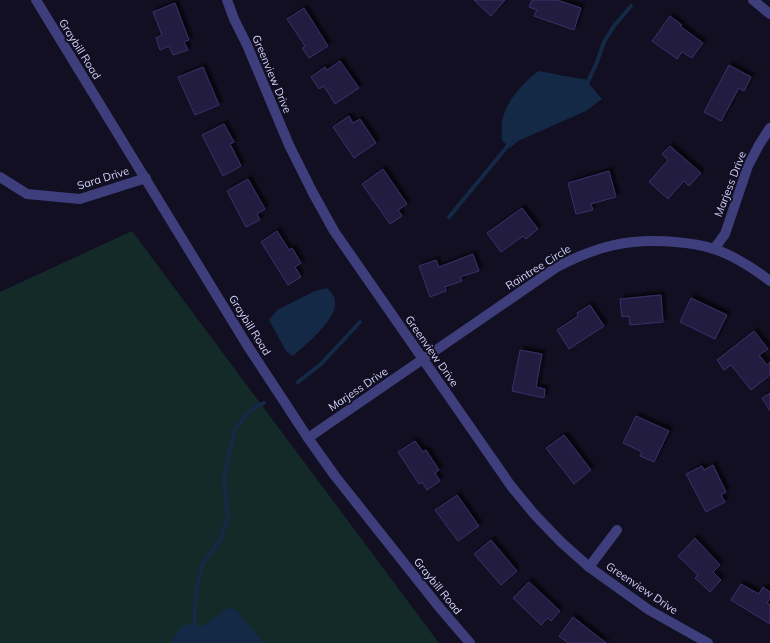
<svg xmlns="http://www.w3.org/2000/svg" width="770" height="643" viewBox="0 0 770 643" font-family="Mulish,sans-serif">
<style>
.green{fill:#132a28}
.water{fill:#132946}
.lines{fill:none;stroke-linecap:round;stroke-linejoin:round}
.stream{stroke:#132946;stroke-width:4}
.building{fill:#221d40;stroke:#39316a;filter:url(#shadow)}
.minor{stroke:#3e3e7c;stroke-width:10}
.labels{text-anchor:middle;dominant-baseline:central;stroke-width:4;stroke-linejoin:round;paint-order:stroke}
.street-label{font-size:11px;fill:#d5d2fb;stroke:#110f21}
</style>
<defs>
<filter id="shadow"><feDropShadow dx="3.5" dy="-3.5" stdDeviation="1" flood-color="#0009"/></filter>
</defs>
<rect width="100%" height="100%" fill="#110f21"/>
<polygon class="green" points="132,231 439,643 0,643 0,292"/>
<g class="water">
<path d="M 538,71 C 554,73 569,78 585,79 L 602,99 L 586,111 L 518,141 L 510,148 L 502,140 C 502,134 501,127 502,121 C 507,100 522,84 538,71 Z"/>
<path d="M 327,288 C 331,292 334,295 335,301 C 339,318 304,346 293,356 L 286,351 L 269,320 L 277,310 L 315,291 Z"/>
<polygon points="228,608 233,609 239,613 247,623 264,643 170,643 181,628 188,624 203,626"/>
</g>
<g class="lines">
<g class="stream">
<polyline points="586,86 597,62 604,42 614,26 631,6"/>
<polyline points="449,217 511,142"/>
<polyline points="298,382 321,364 360,322"/>
<polyline points="194,630 196,591 203,563 221,539 228,515 225,492 224,475 235,429 248,413 255,407 264,403"/>
</g>
</g>
<g class="building">
<polygon points="474,0 505,0 491,16"/>
<polygon points="532,0 557,0 581,8 574,30 534,16 537,10 529,7"/>
<polygon points="175,3 189,40 184,42 188,50 173,55 169,46 160,50 156,38 162,35 153,12"/>
<polygon points="304,8 328,46 309,58 302,48 305,46 287,19"/>
<polygon points="670,16 682,25 680,26 703,43 692,58 682,52 677,59 652,41"/>
<polygon points="340,61 359,88 335,104 324,86 319,89 311,77 325,67 327,70"/>
<polygon points="729,65 751,77 744,91 739,88 721,121 704,112"/>
<polygon points="203,67 219,105 195,115 178,77"/>
<polygon points="349,116 353,123 360,119 376,143 354,158 333,127"/>
<polygon points="224,124 234,142 230,144 241,166 223,176 202,135"/>
<polygon points="670,146 701,173 689,186 684,181 668,199 649,182 668,160 662,154"/>
<polygon points="383,169 407,204 398,210 402,216 390,224 362,184"/>
<polygon points="609,171 616,197 591,204 593,210 576,214 568,183"/>
<polygon points="248,179 265,209 257,214 260,220 246,227 227,191"/>
<polygon points="522,208 538,229 526,239 523,236 501,252 487,233"/>
<polygon points="277,231 289,250 292,248 301,263 295,267 301,277 288,285 261,242"/>
<polygon points="473,254 479,271 460,277 462,281 445,287 446,291 430,297 419,266 436,260 439,267"/>
<polygon points="661,295 663,322 630,325 629,316 622,317 620,299"/>
<polygon points="691,298 727,315 715,339 680,322"/>
<polygon points="590,305 604,326 569,349 557,330 578,316 577,313"/>
<polygon points="754,331 768,349 759,355 767,365 770,362 770,375 751,390 731,365 724,370 717,360"/>
<polygon points="520,350 542,354 536,387 545,389 544,398 512,391"/>
<polygon points="770,393 770,411 762,398"/>
<polygon points="636,416 669,431 654,462 640,456 642,452 623,443"/>
<polygon points="564,435 591,470 574,484 546,448"/>
<polygon points="415,441 423,452 426,450 439,470 435,473 440,481 427,490 422,482 419,484 398,452"/>
<polygon points="713,465 726,492 721,495 725,502 706,512 686,474 702,466 704,470"/>
<polygon points="457,495 479,526 458,541 435,510"/>
<polygon points="695,538 720,565 713,572 721,580 710,592 695,578 698,575 678,556"/>
<polygon points="491,540 517,571 501,585 474,554"/>
<polygon points="529,582 560,611 551,621 548,618 541,625 513,598"/>
<polygon points="741,584 759,594 763,587 770,592 770,598 767,603 770,605 770,624 731,600"/>
<polygon points="573,617 606,643 568,643 559,636"/>
</g>
<g class="lines">
<g class="minor">
<polyline points="36,0 247,345 308,438 335,476 439,607 470,643"/>
<polyline points="227,0 234,19 247,45 289,145 313,193 334,231 511,486 535,515 561,542 589,567 649,610 708,643"/>
<polyline points="753,0 770,14"/>
<polyline points="0,177 27,194 80,199 146,178"/>
<polyline points="714,249 725,234 748,166 759,145 770,128"/>
<path d="M 308,438 L 557,267 C 597,246 629,238 675,242 C 688,243 702,245 714,249 C 735,256 753,268 770,281"/>
<polyline points="589,567 617,530"/>
</g>
</g>
<g class="labels">
<g class="street-label">
<text transform="translate(80 49) rotate(58)">Graybill Road</text>
<text transform="translate(272 74) rotate(67)">Greenview Drive</text>
<text transform="translate(103 178) rotate(-17)">Sara Drive</text>
<text transform="translate(730 184) rotate(-69)">Marjess Drive</text>
<text transform="translate(538 267) rotate(-32)">Raintree Circle</text>
<text transform="translate(250 325) rotate(58)">Graybill Road</text>
<text transform="translate(432 351) rotate(55)">Greenview Drive</text>
<text transform="translate(358 389) rotate(-34)">Marjess Drive</text>
<text transform="translate(438 586) rotate(51)">Graybill Road</text>
<text transform="translate(642 588) rotate(34)">Greenview Drive</text>
</g>
</g>
</svg>
